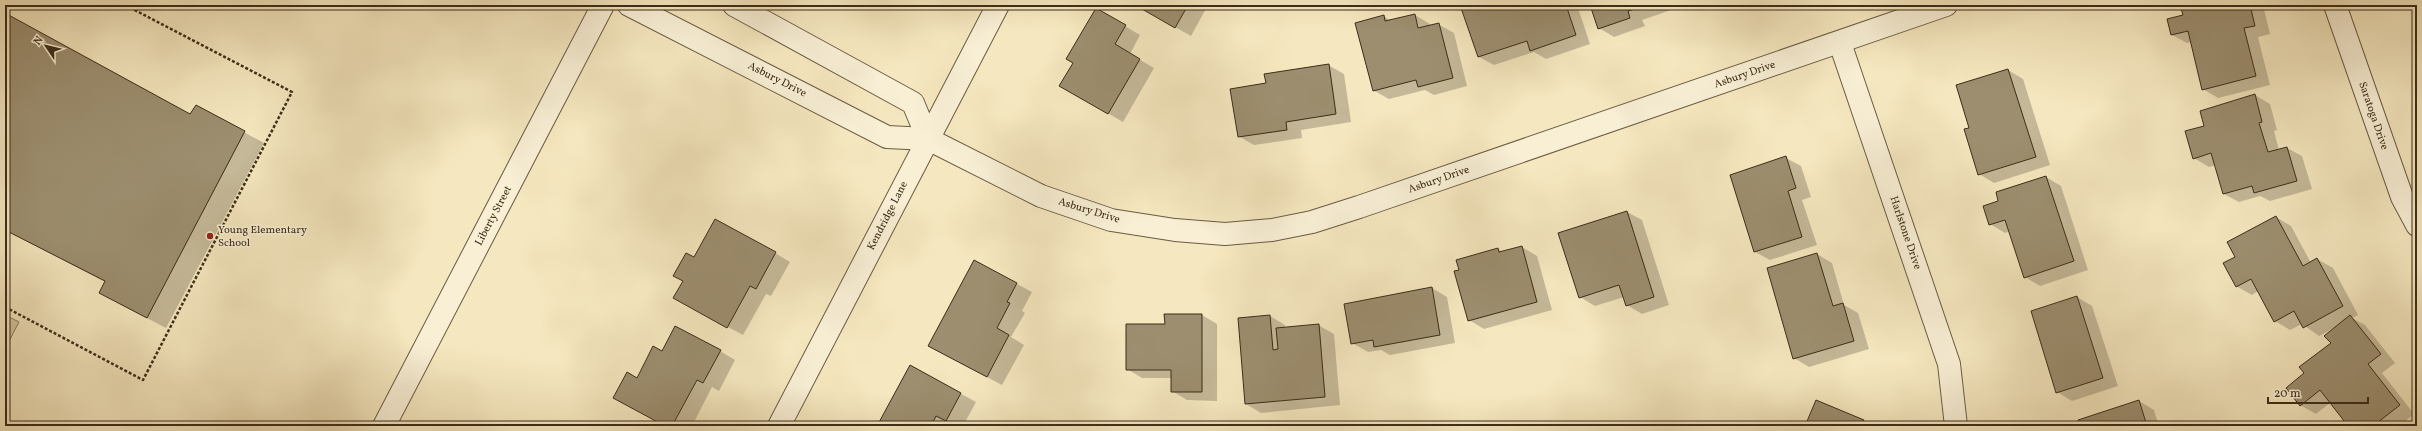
<svg xmlns="http://www.w3.org/2000/svg" width="2422" height="431" viewBox="0 0 2422 431" font-family="Vollkorn,serif">
<style>
.green{fill:#d6c7a3;stroke:#897a5e}
.shadow{fill:#0003}
.building{fill:#9c8e6f;stroke:#3c2d18}
.lines{fill:none;stroke-linecap:round;stroke-linejoin:round}
.minor-casing{stroke:#6a5c42;stroke-width:24}
.path{stroke:#3c2d18;stroke-width:2.5;stroke-dasharray:3 2;stroke-linecap:butt}
.minor{stroke:#f8efd5;stroke-width:22}
.poi-dot{fill:#8f2418;stroke:#f8efd5;stroke-width:1.5}
.labels{text-anchor:middle;dominant-baseline:central;stroke-width:3;stroke-linejoin:round;paint-order:stroke}
.street-label{font-size:11px;fill:#3c2d18;stroke:#f8efd5}
.poi-label{font-size:11px;fill:#3c2d18;stroke:#f8efd5;text-anchor:start}
</style>
<rect width="100%" height="100%" fill="#f5e7bf"/>
<filter id="stains"><feTurbulence type="fractalNoise" baseFrequency=".005" numOctaves="4"/><feColorMatrix values="0 0 0 0 .2 0 0 0 0 .09 0 0 0 0 .02 0 0 0 .5 -.17"/></filter>
<radialGradient id="worn" r=".72"><stop offset=".6" stop-color="#630" stop-opacity="0"/><stop offset="1" stop-color="#630" stop-opacity=".3"/></radialGradient>
<polygon class="green" points="5,315 19,322 5,349"/>
<g class="shadow">
<polygon points="1136,5 1208,5 1191,36"/>
<polygon points="1461,5 1577,5 1590,44 1546,59 1534,52 1494,65 1479,57"/>
<polygon points="1591,5 1686,5 1642,20 1645,26 1614,37 1599,28"/>
<polygon points="2181,5 2263,5 2270,34 2258,37 2270,85 2218,98 2203,89 2192,42 2187,43 2172,35 2184,16"/>
<polygon points="1096,9 1140,35 1130,54 1154,68 1123,122 1061,86 1074,63"/>
<polygon points="5,14 191,115 196,106 264,143 166,328 120,304 105,282 5,230"/>
<polygon points="1415,15 1430,24 1431,26 1438,24 1454,33 1467,86 1434,95 1425,90 1389,99 1373,90 1384,16 1391,21"/>
<polygon points="1328,65 1344,74 1351,122 1301,130 1302,138 1254,145 1238,136"/>
<polygon points="2008,70 2023,79 2050,165 1994,183 1979,174 1970,128"/>
<polygon points="2255,95 2270,104 2277,130 2274,131 2279,150 2287,148 2302,156 2312,189 2270,201 2260,196 2239,202 2224,194 2216,165 2209,167 2194,158 2205,126"/>
<polygon points="1786,158 1801,166 1811,197 1802,200 1817,245 1770,260 1755,252 1731,176"/>
<polygon points="2046,177 2061,186 2088,270 2040,286 2025,277 2010,231 2005,233 1990,224 2000,201"/>
<polygon points="1627,212 1642,220 1669,305 1642,314 1627,305 1624,297 1595,306 1580,297"/>
<polygon points="2276,217 2291,226 2311,263 2317,259 2333,268 2358,315 2352,318 2365,325 2395,363 2382,373 2414,414 2399,426 2349,426 2331,402 2316,414 2300,405 2306,374 2332,344 2336,327 2319,336 2302,324 2290,330 2275,321 2258,291 2252,295 2236,286 2236,257"/>
<polygon points="1522,247 1537,256 1552,310 1484,329 1469,320 1460,270 1497,249 1503,252"/>
<polygon points="775,253 790,262 771,296 766,294 743,335 690,307 684,281 694,258"/>
<polygon points="1817,254 1832,263 1844,305 1858,313 1869,349 1809,367 1794,358"/>
<polygon points="1017,284 1032,292 1022,311 1025,313 1011,337 1024,345 1002,385 945,355"/>
<polygon points="1432,288 1447,297 1455,343 1390,355 1381,350 1368,352 1352,343"/>
<polygon points="2077,297 2092,306 2118,386 2072,401 2057,392"/>
<polygon points="1202,315 1217,324 1217,401 1187,400 1172,391 1172,378 1142,378 1127,369 1166,325"/>
<polygon points="1270,316 1285,325 1285,329 1318,325 1334,334 1340,405 1261,413 1246,404"/>
<polygon points="720,351 735,360 719,391 712,387 692,426 665,426 614,398 637,379 662,352"/>
<polygon points="910,366 976,402 963,426 952,424 950,426 878,426"/>
<polygon points="2139,401 2154,410 2159,426 2082,426"/>
<polygon points="1864,421 1873,426 1806,426"/>
</g>
<g class="building">
<polygon points="1135,5 1188,5 1175,28"/>
<polygon points="1460,5 1566,5 1576,35 1530,51 1527,41 1478,57"/>
<polygon points="1590,5 1647,5 1628,11 1630,18 1598,29"/>
<polygon points="2180,5 2250,5 2255,26 2244,28 2256,76 2202,90 2188,31 2171,35 2167,19 2183,15"/>
<polygon points="1096,8 1126,25 1115,44 1140,59 1108,114 1059,86 1073,63 1066,59"/>
<polygon points="5,13 190,114 196,105 245,131 147,318 99,293 105,281 5,230"/>
<polygon points="1415,14 1418,28 1439,23 1453,78 1418,87 1416,80 1373,91 1355,23 1384,15 1385,21"/>
<polygon points="1329,64 1336,114 1286,122 1287,130 1238,137 1230,89 1266,83 1264,74"/>
<polygon points="2008,69 2036,157 1978,175 1964,129 1969,128 1956,85"/>
<polygon points="2255,94 2262,122 2259,123 2268,152 2287,147 2297,181 2254,193 2252,186 2223,194 2211,153 2193,159 2185,131 2204,126 2200,111"/>
<polygon points="1786,156 1796,188 1788,191 1802,237 1754,252 1730,175"/>
<polygon points="2046,176 2074,261 2024,278 2005,220 1989,225 1983,206 1998,201 1996,192"/>
<polygon points="1627,211 1654,297 1626,306 1619,285 1579,298 1558,233"/>
<polygon points="2276,216 2303,266 2317,258 2343,306 2303,328 2294,311 2274,322 2251,279 2236,287 2223,263 2235,257 2227,242"/>
<polygon points="715,219 776,252 756,289 750,286 727,328 673,298 683,281 673,276 686,253 694,257"/>
<polygon points="1522,246 1537,302 1468,321 1454,271 1459,270 1456,260 1498,248 1499,252"/>
<polygon points="1817,253 1833,306 1843,303 1854,341 1793,359 1767,268"/>
<polygon points="974,260 1017,283 1007,302 1010,303 997,328 1009,335 987,377 928,346"/>
<polygon points="1432,287 1440,335 1374,347 1373,340 1351,344 1344,304"/>
<polygon points="2077,296 2103,378 2056,393 2031,311"/>
<polygon points="1164,314 1202,314 1202,392 1171,392 1171,370 1126,370 1126,324 1165,324"/>
<polygon points="1270,315 1273,350 1278,349 1276,328 1319,324 1325,397 1245,404 1238,318"/>
<polygon points="2350,315 2381,354 2368,364 2400,405 2373,426 2348,426 2320,390 2300,406 2286,388 2304,373 2299,367 2331,343 2324,336"/>
<polygon points="675,326 721,350 703,383 697,380 672,426 665,426 613,398 627,372 637,378 653,346 662,351"/>
<polygon points="910,365 961,393 946,421 936,416 931,426 877,426"/>
<polygon points="1816,400 1864,420 1861,426 1805,426"/>
<polygon points="2139,400 2147,426 2080,426 2078,420"/>
<polygon points="2417,415 2417,426 2408,426"/>
</g>
<g class="lines">
<defs>
<g id="minor">
<polyline points="629,5 887,137 928,139 1041,196 1111,220 1175,230 1225,234 1272,230 1312,222 1359,207 1946,5"/>
<polyline points="734,5 913,103 928,139"/>
<polyline points="2335,5 2402,197 2417,225"/>
<polyline points="1840,43 1949,364 1956,426"/>
<polyline points="384,426 603,5"/>
<polyline points="779,426 998,5"/>
</g>
</defs>
<use href="#minor" class="minor-casing"/>
<polyline class="path" points="5,307 143,380 292,92 125,5"/>
<use href="#minor" class="minor"/>
</g>
<circle class="poi-dot" cx="210" cy="236" r="4"/>
<g class="labels">
<g class="street-label">
<text transform="translate(1745 75) rotate(-19)">Asbury Drive</text>
<text transform="translate(777 80) rotate(27)">Asbury Drive</text>
<text transform="translate(2373 116) rotate(71)">Saratoga Drive</text>
<text transform="translate(1439 180) rotate(-19)">Asbury Drive</text>
<text transform="translate(1089 211) rotate(17)">Asbury Drive</text>
<text transform="translate(494 216) rotate(-62)">Liberty Street</text>
<text transform="translate(888 216) rotate(-63)">Kendridge Lane</text>
<text transform="translate(1905 233) rotate(71)">Harlstone Drive</text>
</g>
<g class="poi-label">
<text x="218" y="230">Young Elementary<tspan x="218" dy="13">School</tspan></text>
</g>
</g>
<rect width="2422" height="431" fill="none" stroke="#f5e7bf" stroke-width="20"/>
<rect x="6" y="6" width="2410" height="419" fill="none" stroke="#3c2d18" stroke-width="2"/>
<rect x="10" y="10" width="2402" height="411" fill="none" stroke="#3c2d18"/>
<g transform="translate(46 46) rotate(305)" stroke="#f8efd5" stroke-width="3" paint-order="stroke">
<path d="M0-3L7 15L0 10L-7 15Z" fill="#3c2d18"/>
<text y="-6" font-size="11" font-weight="bold" text-anchor="middle" fill="#3c2d18">N</text>
</g>
<path d="M2268 397v6h100v-6" fill="none" stroke="#3c2d18" stroke-width="2"/>
<text x="2274" y="397" font-size="12" fill="#3c2d18" stroke="#f8efd5" stroke-width="3" paint-order="stroke">20 m</text>
<rect width="100%" height="100%" filter="url(#stains)"/>
<rect width="100%" height="100%" fill="url(#worn)"/>
</svg>
